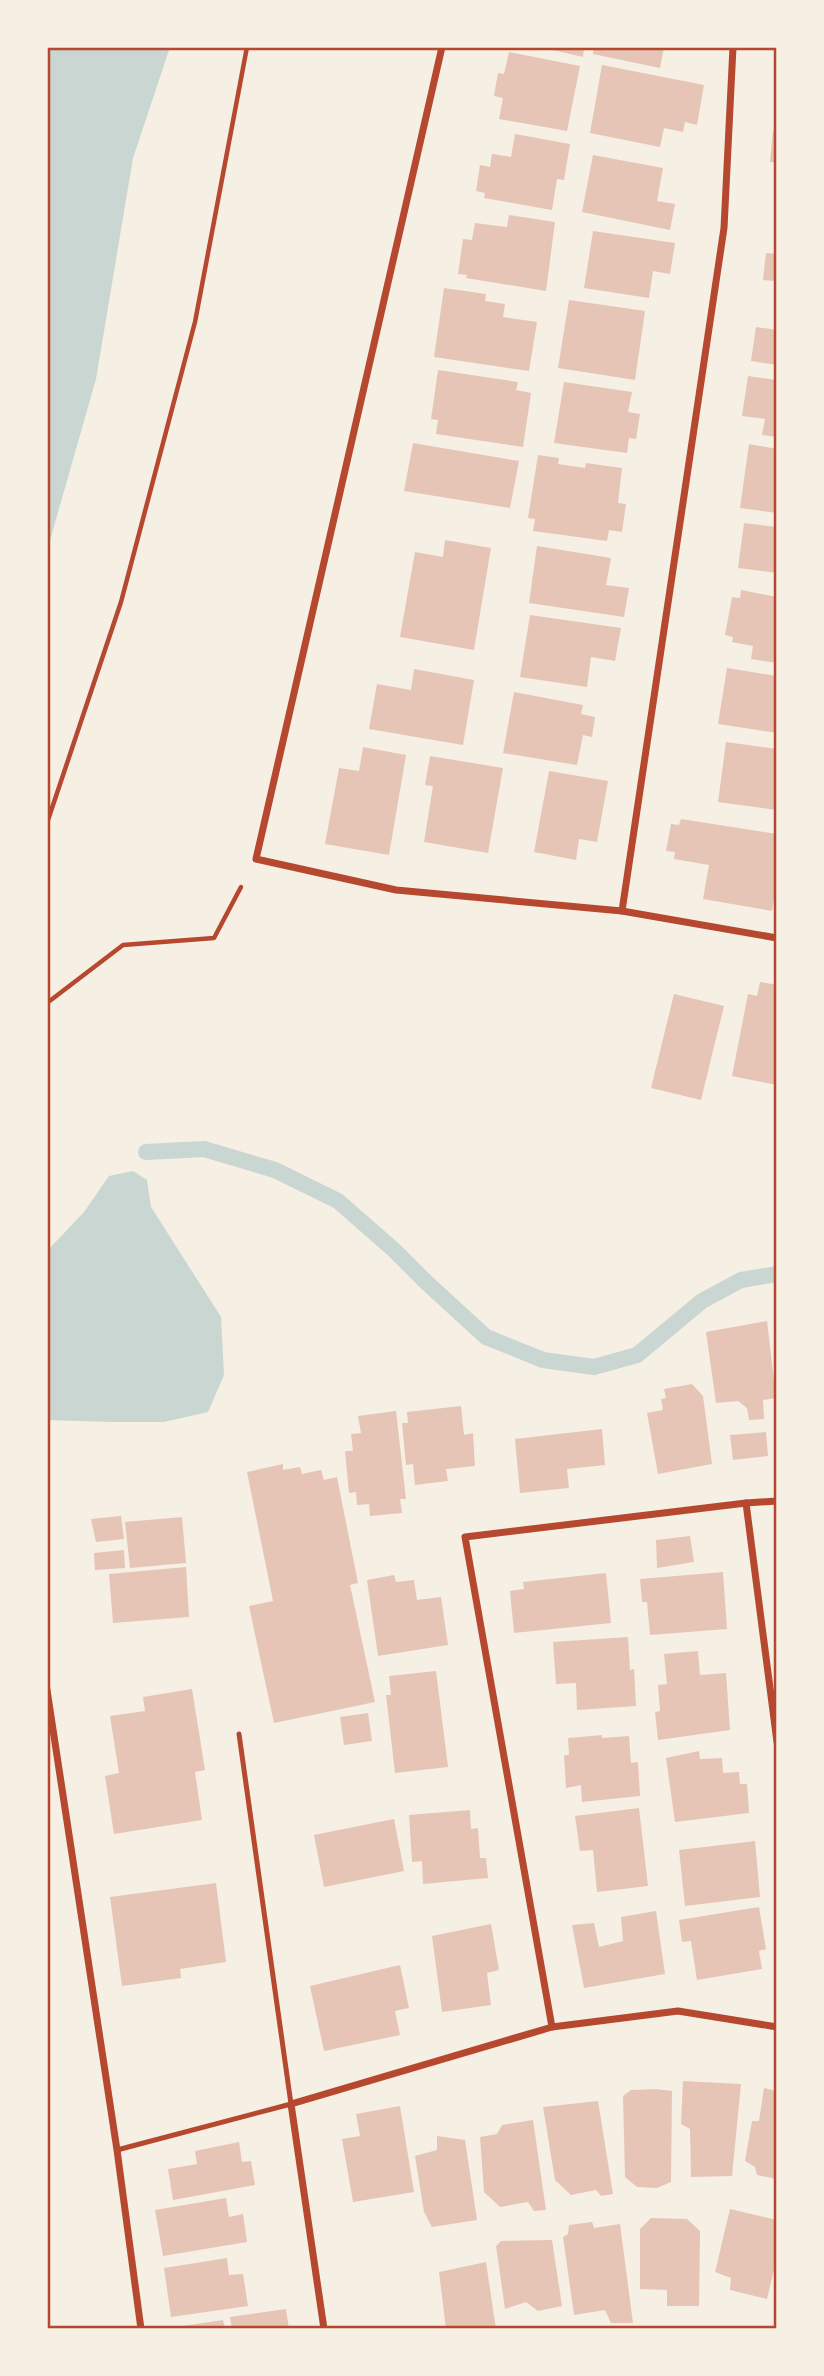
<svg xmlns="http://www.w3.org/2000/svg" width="824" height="2376" viewBox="0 0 824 2376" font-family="'Golos Text',sans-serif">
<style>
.water{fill:#c9d6d2}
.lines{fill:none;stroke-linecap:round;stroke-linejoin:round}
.stream{stroke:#c9d6d2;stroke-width:16}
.building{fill:#e6c5b7}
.path{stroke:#b5482f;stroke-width:4.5}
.service{stroke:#b5482f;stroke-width:5}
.minor{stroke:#b5482f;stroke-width:7}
.neatline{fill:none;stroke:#b5482f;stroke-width:2.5}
</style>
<rect width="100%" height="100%" fill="#f6efe4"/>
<g class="water">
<polygon points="47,47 170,47 133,158 96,379 47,551"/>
<polygon points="133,1171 147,1180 151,1207 221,1317 224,1375 208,1412 164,1422 110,1422 47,1420 47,1251 84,1212 109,1176"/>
</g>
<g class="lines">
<polyline class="stream" points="146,1152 204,1149 275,1170 338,1201 394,1250 426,1282 486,1337 543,1360 594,1367 637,1355 702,1301 741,1280 777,1274"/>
</g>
<g class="building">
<polygon points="540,47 584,47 583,57"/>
<polygon points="594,47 664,47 660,68 593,54"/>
<polygon points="509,52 580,66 567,131 499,119 503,98 494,96 498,73 504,74"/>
<polygon points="602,65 704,85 697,125 685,122 683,132 664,128 660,147 590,133"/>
<polygon points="773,131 777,131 777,163 770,162"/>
<polygon points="515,134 570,144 564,180 557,179 552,210 484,198 485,193 476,191 480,165 490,167 492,154 511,157"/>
<polygon points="593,155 663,168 657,201 675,204 670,230 582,212"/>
<polygon points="509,215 555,222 546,291 466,278 467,275 458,274 463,239 472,240 475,223 507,227"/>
<polygon points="593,231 675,243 670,274 653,271 649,298 584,288"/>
<polygon points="766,253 777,254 777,287 774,287 774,281 763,280"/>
<polygon points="444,288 486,294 485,301 505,304 503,317 537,322 529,371 434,357"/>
<polygon points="569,300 645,311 635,380 558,368"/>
<polygon points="756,327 777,330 777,365 751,361"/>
<polygon points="438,370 518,382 516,390 531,393 523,447 436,434 438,420 431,419"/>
<polygon points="748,376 777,380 777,437 762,435 765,419 742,416"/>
<polygon points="564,382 632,392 628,412 640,414 636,439 629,438 627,453 554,443"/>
<polygon points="413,443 519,461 510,508 404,491"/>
<polygon points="749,444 777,449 777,513 740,508"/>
<polygon points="538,455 559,458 558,464 585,468 586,463 622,468 618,503 626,504 622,532 609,530 607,541 533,531 535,519 528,518"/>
<polygon points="744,523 777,527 777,573 738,568"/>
<polygon points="445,540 491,548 474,650 400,637 415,552 443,557"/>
<polygon points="537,546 611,558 606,585 629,588 624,617 529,603"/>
<polygon points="741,590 777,597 777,663 751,659 753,646 732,642 733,637 725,635 732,597 740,598"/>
<polygon points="530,615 621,628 615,661 591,657 587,687 520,677"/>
<polygon points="727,668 777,676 777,733 718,724"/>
<polygon points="414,669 474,680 463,745 369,729 377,684 411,690"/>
<polygon points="514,692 583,705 581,714 595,717 592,737 583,735 577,765 503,753"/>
<polygon points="726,742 777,749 777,810 718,802"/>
<polygon points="363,747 406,755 389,855 325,844 339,768 359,771"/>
<polygon points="430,756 503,768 488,853 424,842 433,786 425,785"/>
<polygon points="549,771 608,781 597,842 579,839 576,860 534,852"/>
<polygon points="681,819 777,834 777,883 772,911 703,899 709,865 674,859 675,852 666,851 671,824 679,825"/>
<polygon points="760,982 777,985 777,1085 732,1076 748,994 757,996"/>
<polygon points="674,994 724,1006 701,1100 651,1088"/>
<polygon points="767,1321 776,1398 763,1400 764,1419 749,1420 747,1408 738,1401 716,1403 706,1332"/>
<polygon points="692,1384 703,1396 712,1464 658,1474 647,1413 663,1410 661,1399 666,1398 664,1389"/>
<polygon points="461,1406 464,1435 473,1433 475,1466 446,1469 448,1481 415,1485 413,1464 406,1465 402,1423 408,1423 407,1412"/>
<polygon points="396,1411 406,1499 400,1499 402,1513 370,1516 369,1504 357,1505 356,1492 349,1493 345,1451 353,1451 351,1434 361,1433 358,1416"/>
<polygon points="602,1429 605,1465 567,1469 569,1488 520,1493 515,1439"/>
<polygon points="766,1432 768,1456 733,1460 730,1435"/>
<polygon points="283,1464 283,1470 300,1467 302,1474 321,1470 324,1480 337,1477 358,1583 350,1585 375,1702 274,1723 249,1606 273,1601 247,1472"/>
<polygon points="121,1516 124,1539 96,1542 91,1519"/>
<polygon points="182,1517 186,1563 130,1568 125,1522"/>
<polygon points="690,1536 694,1562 657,1568 656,1540"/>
<polygon points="124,1550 125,1568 95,1570 94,1553"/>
<polygon points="186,1567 189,1617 113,1623 109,1574"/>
<polygon points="723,1572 727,1629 650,1635 647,1602 642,1602 640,1579"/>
<polygon points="606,1573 611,1623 514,1633 510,1591 524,1589 523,1582"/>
<polygon points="394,1575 396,1582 414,1580 417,1600 441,1597 448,1645 378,1656 367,1580"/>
<polygon points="628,1637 630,1670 634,1669 636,1706 577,1710 576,1683 556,1684 553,1642"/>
<polygon points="698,1651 700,1675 726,1673 730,1730 658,1740 655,1712 660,1711 658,1685 667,1684 664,1654"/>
<polygon points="436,1671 448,1767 395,1773 386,1695 391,1695 389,1676"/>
<polygon points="192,1689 205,1770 195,1772 202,1820 114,1834 105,1776 119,1773 110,1716 145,1711 143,1697"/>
<polygon points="368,1713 372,1741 344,1745 340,1717"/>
<polygon points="602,1735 602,1738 629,1736 631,1763 638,1762 640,1796 582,1802 581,1785 566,1788 564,1755 569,1755 568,1738"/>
<polygon points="699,1751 700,1759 722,1758 723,1773 739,1772 740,1784 747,1784 749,1813 675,1822 666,1758"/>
<polygon points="639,1808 648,1886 597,1892 593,1850 580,1851 575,1816"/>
<polygon points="470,1810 471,1829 478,1828 480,1858 486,1858 488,1878 423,1884 422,1861 412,1862 409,1815"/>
<polygon points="394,1819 404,1871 324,1887 314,1835"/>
<polygon points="755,1841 760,1897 685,1906 679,1850"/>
<polygon points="216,1883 226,1962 180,1969 181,1978 122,1986 110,1897"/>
<polygon points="759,1907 766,1949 759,1951 762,1969 697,1980 691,1941 682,1942 679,1920"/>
<polygon points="656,1911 665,1974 584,1988 572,1925 594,1923 599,1947 623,1941 621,1917"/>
<polygon points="491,1924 499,1970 487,1973 491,2005 442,2012 432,1936"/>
<polygon points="400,1965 409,2008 395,2011 400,2035 324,2051 310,1986"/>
<polygon points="683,2081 741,2084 732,2176 691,2177 690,2129 681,2124"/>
<polygon points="764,2088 777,2091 777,2179 757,2175 755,2167 745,2161 752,2121 759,2121"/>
<polygon points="656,2089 672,2091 671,2182 657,2188 637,2187 625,2177 623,2096 631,2090"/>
<polygon points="598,2101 613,2194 601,2196 596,2190 571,2195 555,2180 543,2107"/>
<polygon points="400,2106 414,2192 353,2202 342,2139 360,2136 356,2114"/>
<polygon points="533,2120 546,2210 534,2211 528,2202 500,2207 484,2192 480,2137 497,2134 502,2125"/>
<polygon points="437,2136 465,2140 477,2220 432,2227 424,2212 415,2156 437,2150"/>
<polygon points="239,2142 242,2162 251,2161 255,2185 173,2200 168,2169 197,2164 195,2151"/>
<polygon points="226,2198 229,2217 243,2214 247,2242 163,2256 155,2210"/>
<polygon points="730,2209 777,2220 777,2257 767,2299 730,2290 731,2278 715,2272"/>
<polygon points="651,2218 687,2219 700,2231 699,2306 667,2306 667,2290 640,2289 640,2229"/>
<polygon points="592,2222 594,2228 620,2224 633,2323 611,2323 605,2310 574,2315 563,2237 568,2234 569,2225"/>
<polygon points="552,2240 562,2306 538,2311 526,2302 505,2309 496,2246 501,2241"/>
<polygon points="227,2258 229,2275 243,2274 248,2306 171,2317 164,2268"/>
<polygon points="486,2262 496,2329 446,2329 439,2272"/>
<polygon points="286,2309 289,2329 232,2329 230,2317"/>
<polygon points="223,2320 225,2329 176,2329 176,2327"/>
</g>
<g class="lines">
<g class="path">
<polyline points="47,823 121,602 195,322 247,47"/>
<polyline points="47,1003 123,945 214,938 241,887"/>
</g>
<polyline class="service" points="117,2150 291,2104 239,1734"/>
<g class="minor">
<polyline points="442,47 256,859 396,890 622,911 777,938"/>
<polyline points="622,911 724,228 733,47"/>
<polyline points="777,1501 746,1503 777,1742"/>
<polyline points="47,1690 117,2150 141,2329"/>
<polyline points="552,2027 465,1537 746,1503"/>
<polyline points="324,2329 291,2104 552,2027 678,2011 777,2027"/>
</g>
</g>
<rect width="824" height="2376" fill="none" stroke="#f6efe4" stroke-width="98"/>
<rect x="49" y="49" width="726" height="2278" class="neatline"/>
</svg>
